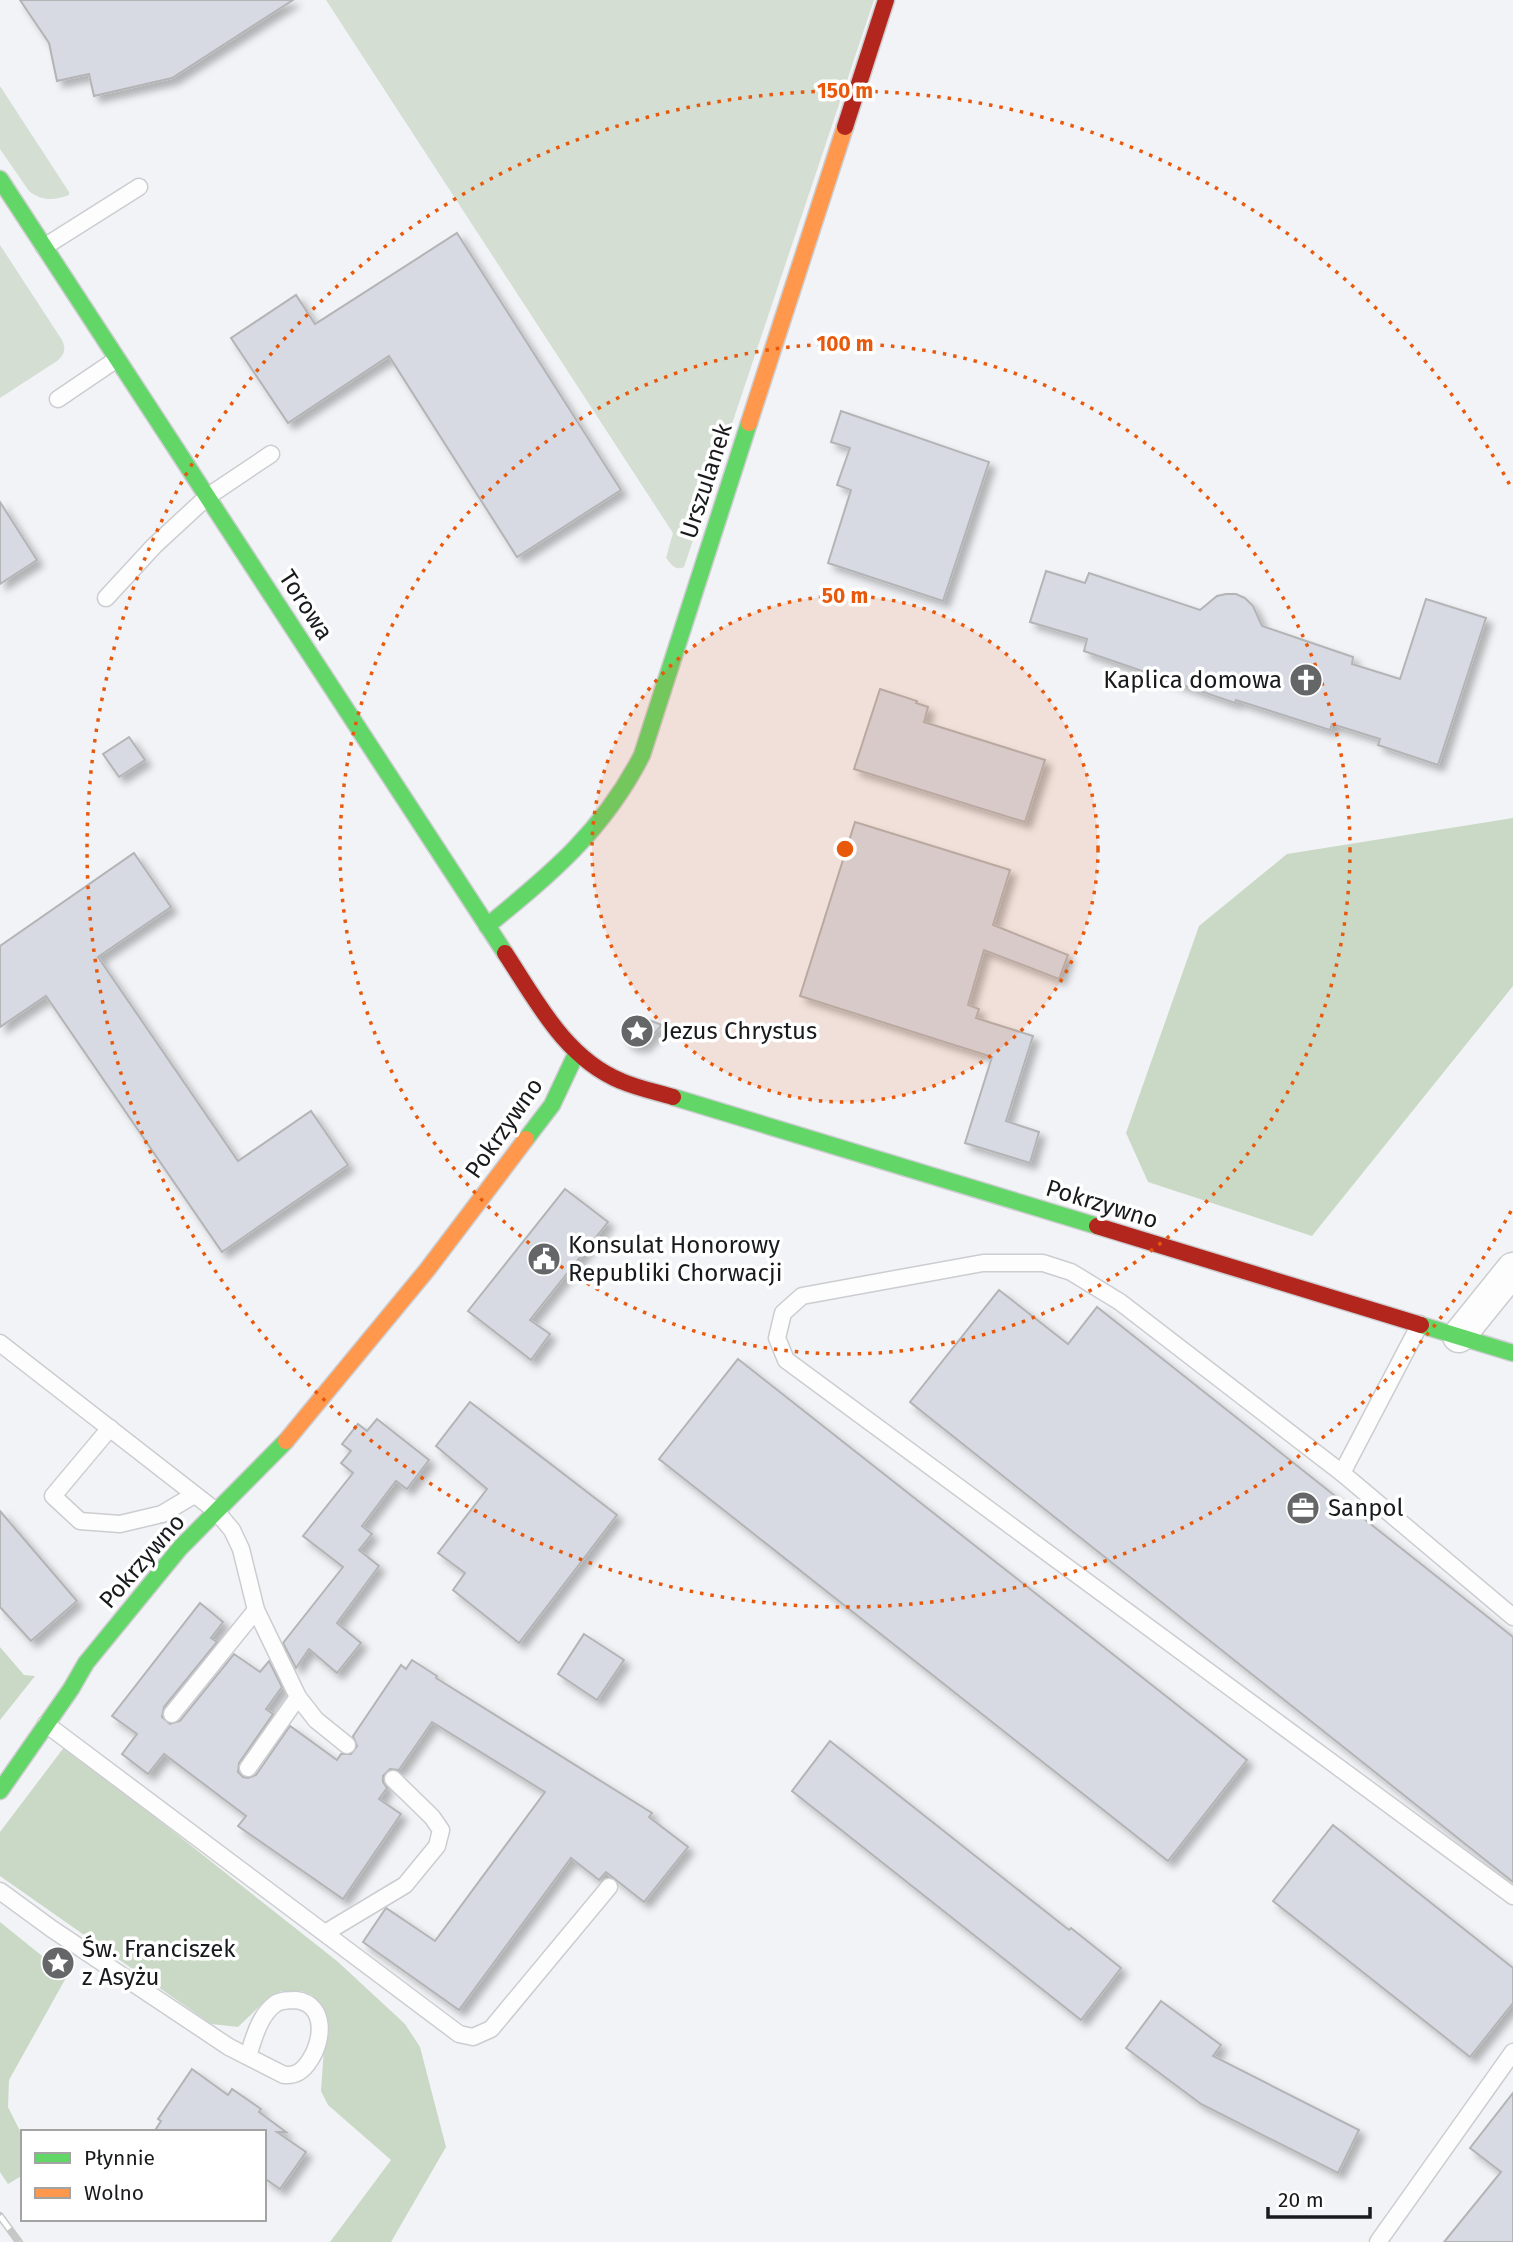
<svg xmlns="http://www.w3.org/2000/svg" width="1513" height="2242" viewBox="0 0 1513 2242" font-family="'Fira Sans',sans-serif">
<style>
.green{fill:#d4ded2}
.forest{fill:#cad9c6}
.building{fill:#d7dae3;stroke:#b3b4b6;stroke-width:2;filter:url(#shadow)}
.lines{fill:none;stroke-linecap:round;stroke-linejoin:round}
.lane-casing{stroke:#cccdd0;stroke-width:19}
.street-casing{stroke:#cccdd0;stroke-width:35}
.fast-casing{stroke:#cccdd0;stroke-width:19}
.slow-casing{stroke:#cccdd0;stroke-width:19}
.jam-casing{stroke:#cccdd0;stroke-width:19}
.lane{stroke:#fdfdfe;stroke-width:16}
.street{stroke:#fdfdfe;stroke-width:32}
.fast{stroke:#63d668;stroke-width:16}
.slow{stroke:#ff974d;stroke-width:16}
.jam{stroke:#b3261e;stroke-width:16}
.rail-casing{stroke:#c7c7c7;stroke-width:8}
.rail{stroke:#fff;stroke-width:5;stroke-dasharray:16;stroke-linecap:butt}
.ring{fill:none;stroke:#e8590c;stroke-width:3.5;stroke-dasharray:3.5 7}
.labels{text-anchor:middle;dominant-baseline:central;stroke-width:7;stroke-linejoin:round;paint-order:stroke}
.street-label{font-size:24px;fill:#191a1c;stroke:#fff}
.poi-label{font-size:24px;fill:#191a1c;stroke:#fff;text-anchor:start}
.centre{fill:#e8590c;stroke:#fff;stroke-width:3.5}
.ring-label{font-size:21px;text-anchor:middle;font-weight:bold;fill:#e8590c;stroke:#fff;stroke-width:7;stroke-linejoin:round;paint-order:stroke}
</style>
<defs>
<filter id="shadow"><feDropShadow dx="6" dy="6" stdDeviation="3.5" flood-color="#0004"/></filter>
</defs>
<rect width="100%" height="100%" fill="#f2f3f6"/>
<g class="green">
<path d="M 326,0 L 874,0 L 684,567 C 675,571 671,564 666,558 L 673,533 Z"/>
<path d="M 0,86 L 69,192 L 69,195 C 53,201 42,201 29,191 L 0,149 Z"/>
<path d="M 0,245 L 62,340 C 66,349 65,354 57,361 L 0,398 Z"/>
</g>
<g class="forest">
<polygon points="1513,818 1513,986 1312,1236 1148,1182 1126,1133 1199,926 1287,854"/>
<polygon points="0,1647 24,1675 35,1676 0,1720"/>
<polygon points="65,1746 337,1961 405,2024 420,2047 446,2147 391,2242 330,2242 391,2160 328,2105 321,2091 325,2033 320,2006 312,1995 301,1991 281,1991 265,2001 238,2027 211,2024 0,1876 0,1832"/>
<polygon points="0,1922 67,1976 9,2080 8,2107 23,2137 23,2175 8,2184 0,2172"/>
</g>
<g class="building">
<polygon points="20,0 293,0 172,78 94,96 89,74 57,81 49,43"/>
<polygon points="457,233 621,490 517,557 389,356 288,423 231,338 296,295 315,324"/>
<polygon points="841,411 989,462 943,601 828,563 851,490 837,485 850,448 831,442"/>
<polygon points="0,502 37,560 0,584"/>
<polygon points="1046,571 1085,583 1089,573 1200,610 1217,596 1226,594 1236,594 1245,598 1253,606 1262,626 1353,657 1352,664 1400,679 1426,599 1486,618 1438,765 1378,745 1380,739 1332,724 1330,730 1236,700 1235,703 1084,651 1087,639 1030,622"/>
<polygon points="880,689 917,701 916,703 928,707 924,722 1045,760 1025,822 854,769"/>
<polygon points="129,737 145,760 119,777 103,754"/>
<polygon points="855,822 1010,870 993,925 1068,955 1059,979 984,950 968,1005 979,1009 976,1018 1033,1036 1006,1121 1039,1132 1030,1163 965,1143 992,1057 800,996"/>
<polygon points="134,853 171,907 98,957 238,1161 311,1111 348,1165 222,1252 46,996 0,1027 0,946"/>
<polygon points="638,1016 662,1025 644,1045 636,1046 629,1044 624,1038 622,1031 625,1023 630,1018"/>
<polygon points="565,1189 608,1222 530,1320 550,1334 531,1360 468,1311"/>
<polygon points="999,1290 1068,1344 1097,1307 1513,1637 1513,1882 910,1402"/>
<polygon points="738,1359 1247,1760 1168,1861 659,1459"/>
<polygon points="470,1402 617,1515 519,1643 453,1590 465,1573 438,1553 487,1489 436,1446"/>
<polygon points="377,1419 429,1460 407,1489 396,1481 362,1526 372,1534 359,1550 379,1566 337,1623 361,1643 337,1673 309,1649 296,1668 283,1643 343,1567 303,1536 353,1473 341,1463 351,1451 342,1444 358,1424 367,1431"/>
<polygon points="0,1511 77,1601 31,1641 0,1607"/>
<polygon points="200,1603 223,1622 211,1638 217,1642 164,1707 162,1717 170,1724 180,1721 234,1654 260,1672 269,1661 282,1687 266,1709 273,1714 239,1763 238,1772 243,1777 248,1778 256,1775 290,1726 337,1760 341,1754 351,1754 357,1746 353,1736 401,1665 406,1669 412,1660 437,1676 436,1678 652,1813 649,1817 688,1847 644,1902 606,1872 599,1880 571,1858 459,2010 363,1942 386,1908 435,1941 545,1792 432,1722 399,1770 390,1769 383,1776 383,1782 387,1788 379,1799 401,1814 343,1899 238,1826 246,1816 164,1754 148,1774 122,1754 137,1734 112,1716"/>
<polygon points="584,1634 624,1660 597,1700 558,1674"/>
<polygon points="830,1741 1069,1930 1071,1928 1121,1968 1081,2020 792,1791"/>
<polygon points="1333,1825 1513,1968 1513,2003 1470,2057 1273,1901"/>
<polygon points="1161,2001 1221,2045 1213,2056 1359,2130 1338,2173 1201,2104 1126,2048"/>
<polygon points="192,2069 228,2095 232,2089 261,2109 259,2112 286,2132 277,2132 306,2152 280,2189 264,2178 264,2132 154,2132 161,2121 158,2119"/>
<polygon points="1513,2093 1513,2242 1444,2242 1501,2172 1470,2148"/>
</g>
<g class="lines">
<defs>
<g id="lane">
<polyline points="44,247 139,187"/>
<polyline points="58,399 117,359"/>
<polyline points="106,598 154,546 207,497 271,454"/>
<polyline points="1420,1324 1342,1473 1120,1302 1071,1272 1043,1263 983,1263 802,1296 783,1313 777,1338 786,1360 1513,1896"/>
<polyline points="0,1343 216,1511 232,1530 241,1549 256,1610 298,1697 316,1720 347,1745"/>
<polyline points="110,1428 53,1496 80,1521 120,1524 162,1514 194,1495"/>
<polyline points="1342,1473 1513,1617"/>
<polyline points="172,1714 256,1610"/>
<polyline points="46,1724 459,2034 473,2037 491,2029 609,1887"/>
<polyline points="248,1768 298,1697"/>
<path d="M 0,1891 L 52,1929 L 229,2047 L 284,2075 C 296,2076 303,2071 310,2060 C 323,2041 327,2004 296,2000 C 289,2000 281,2000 275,2004 C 259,2016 254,2038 248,2056"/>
<polyline points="325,1933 405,1885 437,1846 441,1830 432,1817 393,1779"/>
<polyline points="1378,2242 1513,2052"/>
</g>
<polyline id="street" points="1459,1336 1513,1269"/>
<g id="fast">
<polyline points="0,179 505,953"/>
<path d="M 487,926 C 551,874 604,830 642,755 L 749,423"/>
<polyline points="673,1097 1097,1226"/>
<polyline points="526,1139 552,1105 576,1054"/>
<polyline points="1421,1325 1513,1353"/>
<polyline points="0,1791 71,1689 86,1663 180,1548 286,1441"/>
</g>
<g id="slow">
<polyline points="749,423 845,127"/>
<polyline points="286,1441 427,1270 526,1139"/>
</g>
<g id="jam">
<polyline points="845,127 886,0"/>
<path d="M 505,953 C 536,1000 565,1058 621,1081 C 637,1088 656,1092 673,1097"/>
<polyline points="1097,1226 1421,1325"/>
</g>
</defs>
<use href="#lane" class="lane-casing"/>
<use href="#street" class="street-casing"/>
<use href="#fast" class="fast-casing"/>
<use href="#slow" class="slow-casing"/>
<use href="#jam" class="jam-casing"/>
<use href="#lane" class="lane"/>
<use href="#street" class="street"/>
<use href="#fast" class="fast"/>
<use href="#slow" class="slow"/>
<use href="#jam" class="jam"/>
<defs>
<polyline id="rail" points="0,2216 19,2242"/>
</defs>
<use href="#rail" class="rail-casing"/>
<use href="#rail" class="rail"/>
</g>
<circle cx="845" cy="849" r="253" fill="#e8590c" fill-opacity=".12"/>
<g class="ring">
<circle cx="845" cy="849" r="253"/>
<circle cx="845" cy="849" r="505"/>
<path d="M1511 1211A758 758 0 1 1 1511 487"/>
</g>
<defs>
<symbol id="church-disc" viewBox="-11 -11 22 22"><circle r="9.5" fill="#656668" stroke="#fff"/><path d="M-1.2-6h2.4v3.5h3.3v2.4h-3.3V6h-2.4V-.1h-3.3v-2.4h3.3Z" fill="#fff"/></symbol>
<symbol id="sight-disc" viewBox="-11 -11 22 22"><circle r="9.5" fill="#656668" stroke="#fff"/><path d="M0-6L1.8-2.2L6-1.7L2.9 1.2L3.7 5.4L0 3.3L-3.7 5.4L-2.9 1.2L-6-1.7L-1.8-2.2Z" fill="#fff"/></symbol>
<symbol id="civic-disc" viewBox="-11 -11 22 22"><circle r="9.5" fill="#656668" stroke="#fff"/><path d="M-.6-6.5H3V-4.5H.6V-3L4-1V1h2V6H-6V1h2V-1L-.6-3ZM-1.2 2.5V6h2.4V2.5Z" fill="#fff"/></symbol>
<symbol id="office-disc" viewBox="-11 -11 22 22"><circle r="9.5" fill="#656668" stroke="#fff"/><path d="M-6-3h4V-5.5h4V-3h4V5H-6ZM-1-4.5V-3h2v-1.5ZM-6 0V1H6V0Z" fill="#fff"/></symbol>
</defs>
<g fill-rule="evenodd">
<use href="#church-disc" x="1287" y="661" width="38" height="38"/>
<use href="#sight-disc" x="618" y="1012" width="38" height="38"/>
<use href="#civic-disc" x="525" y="1240" width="38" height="38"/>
<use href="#office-disc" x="1284" y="1489" width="38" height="38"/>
<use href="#sight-disc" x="39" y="1944" width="38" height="38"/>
</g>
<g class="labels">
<g class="street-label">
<text transform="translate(706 481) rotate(-72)">Urszulanek</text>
<text transform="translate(306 605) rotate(57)">Torowa</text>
<text transform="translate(504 1128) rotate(-55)">Pokrzywno</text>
<text transform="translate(1102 1204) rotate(17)">Pokrzywno</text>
<text transform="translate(142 1561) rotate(-49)">Pokrzywno</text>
</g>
<g class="poi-label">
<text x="1282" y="680" text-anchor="end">Kaplica domowa</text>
<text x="662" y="1031">Jezus Chrystus</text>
<text x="568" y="1245">Konsulat Honorowy<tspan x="568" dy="28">Republiki Chorwacji</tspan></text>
<text x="1328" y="1508">Sanpol</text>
<text x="82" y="1949">Św. Franciszek<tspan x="82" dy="28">z Asyżu</tspan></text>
</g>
</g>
<circle cx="845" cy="849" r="10" class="centre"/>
<g class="ring-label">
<text x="845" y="98">150 m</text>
<text x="845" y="351">100 m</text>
<text x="845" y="603">50 m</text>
</g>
<rect x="21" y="2130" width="245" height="91" fill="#ffffff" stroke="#a3a3a4" stroke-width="2"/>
<rect x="35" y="2153" width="35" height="10" fill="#63d668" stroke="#a3a3a4" stroke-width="2"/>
<text x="84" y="2165" font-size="21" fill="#191a1c">Płynnie</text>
<rect x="35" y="2188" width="35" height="10" fill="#ff974d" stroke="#a3a3a4" stroke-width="2"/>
<text x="84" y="2200" font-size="21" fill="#191a1c">Wolno</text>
<path d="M1268 2207v10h102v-10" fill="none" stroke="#191a1c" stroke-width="3.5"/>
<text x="1278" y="2207" font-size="21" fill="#191a1c" stroke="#ffffff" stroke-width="5" paint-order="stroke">20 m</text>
</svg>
